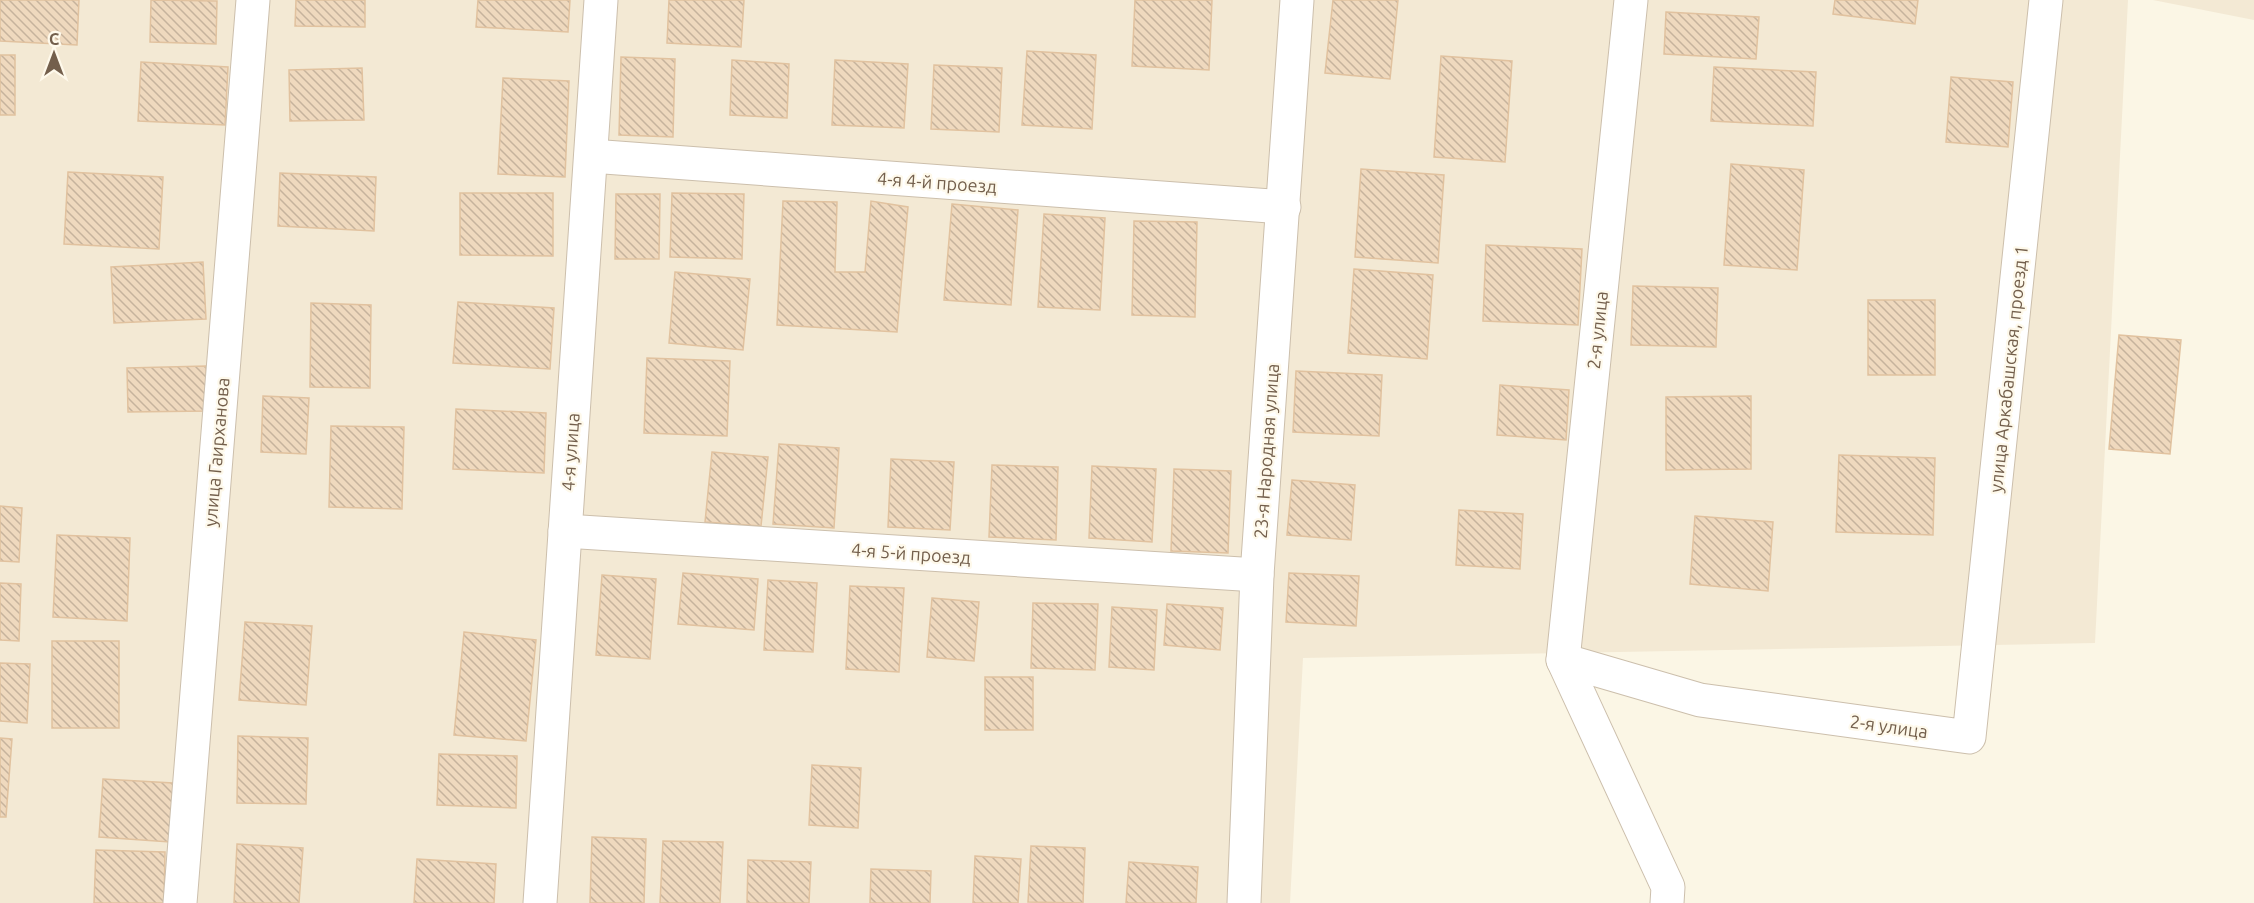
<svg xmlns="http://www.w3.org/2000/svg" width="2254" height="903" viewBox="0 0 2254 903" font-family="Ubuntu,sans-serif">
<style>
.residential{fill:#f3e9d4}
.building{fill:url(#building-back-hatch);stroke:#e1c29f;stroke-width:1.5}
.lines{fill:none;stroke-linecap:round;stroke-linejoin:round}
.minor-casing{stroke:#ccbfac;stroke-width:35}
.minor{stroke:#fff;stroke-width:33}
.labels{text-anchor:middle;dominant-baseline:central;stroke-width:4.5;stroke-linejoin:round;paint-order:stroke}
.street-label{font-size:18px;fill:#735f4c;stroke:#fef9eb}
</style>
<defs>
<pattern id="building-back-hatch" width="6" height="6" patternUnits="userSpaceOnUse" patternTransform="scale(1.5)"><rect width="6" height="6" fill="#efd9be"/><path d="M-1 5l2 2M0 0l6 6M5-1l2 2" fill="none" stroke="#c6b39d"/></pattern>
</defs>
<rect width="100%" height="100%" fill="#fbf6e5"/>
<g class="residential">
<polygon points="0,0 2128,0 2095,643 1303,658 1290,903 0,903"/>
<polygon points="2153,0 2254,0 2254,20"/>
</g>
<g class="building">
<polygon points="0,0 79,0 77,45 0,41"/>
<polygon points="151,0 217,1 216,44 150,42"/>
<polygon points="296,0 365,0 365,27 295,26"/>
<polygon points="478,0 570,0 568,32 476,27"/>
<polygon points="669,0 744,0 741,47 667,43"/>
<polygon points="1135,0 1212,0 1209,70 1132,66"/>
<polygon points="1333,0 1398,0 1390,79 1325,73"/>
<polygon points="1835,0 1918,0 1915,24 1833,14"/>
<polygon points="1666,12 1759,17 1756,59 1664,54"/>
<polygon points="1027,51 1096,55 1092,129 1022,125"/>
<rect x="0" y="55" width="15" height="60"/>
<polygon points="1441,56 1512,61 1505,162 1434,157"/>
<polygon points="621,57 675,59 673,137 619,135"/>
<polygon points="732,60 789,64 787,118 730,115"/>
<polygon points="835,60 908,64 904,128 832,125"/>
<polygon points="141,62 228,67 225,125 138,121"/>
<polygon points="934,65 1002,68 999,132 931,129"/>
<polygon points="1714,67 1816,72 1813,126 1711,121"/>
<polygon points="362,68 364,120 290,121 289,70"/>
<polygon points="1951,77 2013,82 2008,147 1946,142"/>
<polygon points="503,78 569,81 565,177 498,174"/>
<polygon points="1731,164 1804,170 1797,270 1724,265"/>
<polygon points="1361,169 1444,175 1438,263 1355,257"/>
<polygon points="68,172 163,177 159,249 64,244"/>
<polygon points="280,173 376,177 374,231 278,226"/>
<polygon points="460,193 553,193 553,256 460,255"/>
<polygon points="672,193 744,194 742,259 670,257"/>
<polygon points="616,194 660,194 659,259 615,259"/>
<polygon points="783,201 837,202 835,272 865,272 871,201 908,207 897,332 777,325"/>
<polygon points="952,204 1018,210 1011,305 944,300"/>
<polygon points="1044,214 1105,218 1100,310 1038,307"/>
<polygon points="1134,221 1197,222 1195,317 1132,315"/>
<polygon points="1486,245 1582,249 1578,325 1483,321"/>
<polygon points="203,262 206,319 114,323 111,267"/>
<polygon points="1354,269 1433,275 1427,359 1348,353"/>
<polygon points="675,272 750,279 743,350 669,343"/>
<polygon points="1633,286 1718,288 1716,347 1631,345"/>
<rect x="1868" y="300" width="67" height="75"/>
<polygon points="458,302 554,308 550,369 453,363"/>
<polygon points="311,303 371,305 370,388 310,387"/>
<polygon points="2119,335 2181,340 2170,454 2109,449"/>
<polygon points="647,358 730,361 727,436 644,433"/>
<polygon points="206,366 208,411 128,412 127,368"/>
<polygon points="1296,371 1382,375 1379,436 1293,432"/>
<polygon points="1500,385 1569,390 1566,440 1497,435"/>
<polygon points="263,396 309,398 306,454 261,452"/>
<polygon points="1751,396 1751,469 1666,470 1666,397"/>
<polygon points="456,409 546,413 544,473 453,469"/>
<polygon points="331,426 404,427 402,509 329,507"/>
<polygon points="779,444 839,448 834,528 773,524"/>
<polygon points="712,452 768,457 761,526 705,522"/>
<polygon points="1839,455 1935,458 1933,535 1836,532"/>
<polygon points="891,459 954,462 950,530 888,527"/>
<polygon points="992,465 1058,467 1056,540 989,537"/>
<polygon points="1092,466 1156,469 1152,542 1089,538"/>
<polygon points="1174,469 1231,471 1228,553 1171,551"/>
<polygon points="1292,480 1355,485 1351,540 1287,535"/>
<polygon points="0,506 22,508 19,562 0,561"/>
<polygon points="1459,510 1523,514 1520,569 1456,565"/>
<polygon points="1695,516 1773,522 1768,591 1690,584"/>
<polygon points="57,535 130,538 127,621 53,617"/>
<polygon points="683,573 758,579 754,630 678,624"/>
<polygon points="1289,573 1359,576 1356,626 1286,622"/>
<polygon points="602,575 656,579 650,659 596,655"/>
<polygon points="768,580 817,583 813,652 764,650"/>
<polygon points="0,583 21,584 19,641 0,640"/>
<polygon points="850,586 904,588 899,672 846,669"/>
<polygon points="932,598 979,602 974,661 927,657"/>
<polygon points="1033,603 1098,604 1095,670 1031,668"/>
<polygon points="1167,604 1223,608 1220,650 1164,645"/>
<polygon points="1112,607 1157,610 1154,670 1109,667"/>
<polygon points="245,622 312,626 306,705 239,700"/>
<polygon points="464,632 536,640 526,741 454,735"/>
<rect x="52" y="641" width="67" height="87"/>
<polygon points="0,663 30,664 27,723 0,721"/>
<rect x="985" y="677" width="48" height="53"/>
<polygon points="238,736 308,738 306,804 237,803"/>
<polygon points="0,738 12,739 6,817 0,817"/>
<polygon points="439,754 517,756 516,808 437,805"/>
<polygon points="812,765 861,768 858,828 809,825"/>
<polygon points="103,779 173,783 170,842 99,837"/>
<polygon points="592,837 646,839 644,903 590,903"/>
<polygon points="663,841 723,842 720,903 660,903"/>
<polygon points="237,844 303,848 299,903 234,903"/>
<polygon points="1031,846 1085,848 1083,903 1028,902"/>
<polygon points="96,850 165,852 164,903 94,903"/>
<polygon points="975,856 1021,859 1018,903 973,903"/>
<polygon points="417,859 496,864 494,903 414,903"/>
<polygon points="748,860 811,862 809,903 747,903"/>
<polygon points="1129,862 1198,867 1196,903 1126,903"/>
<polygon points="871,869 931,871 930,903 870,903"/>
</g>
<g class="lines">
<defs>
<g id="minor">
<polyline points="1631,0 1563,660 1668,887 1667,903"/>
<polyline points="591,156 1284,207"/>
<polyline points="565,531 1257,575"/>
<polyline points="1563,660 1700,700 1969,737 2046,0"/>
<polyline points="180,903 253,0"/>
<polyline points="540,903 601,0"/>
<polyline points="1244,903 1257,575 1297,0"/>
</g>
</defs>
<use href="#minor" class="minor-casing"/>
<use href="#minor" class="minor"/>
</g>
<g class="labels">
<g class="street-label">
<text transform="translate(937 182) rotate(4)">4-я 4-й проезд</text>
<text transform="translate(1597 330) rotate(-84)">2-я улица</text>
<text transform="translate(2008 369) rotate(-84)">улица Аркабашская, проезд 1</text>
<text transform="translate(1266 451) rotate(-86)">23-я Народная улица</text>
<text transform="translate(216 452) rotate(-85)">улица Гаирханова</text>
<text transform="translate(570 452) rotate(-86)">4-я улица</text>
<text transform="translate(911 553) rotate(4)">4-я 5-й проезд</text>
<text transform="translate(1889 726) rotate(8)">2-я улица</text>
</g>
</g>
<g transform="translate(54 54)" stroke="#fef9eb" stroke-width="4.5" paint-order="stroke">
<path d="M0-4.5L10 22L0 15L-10 22Z" fill="#735f4c"/>
<text y="-9" font-size="16" font-weight="bold" text-anchor="middle" fill="#735f4c">С</text>
</g>
</svg>
